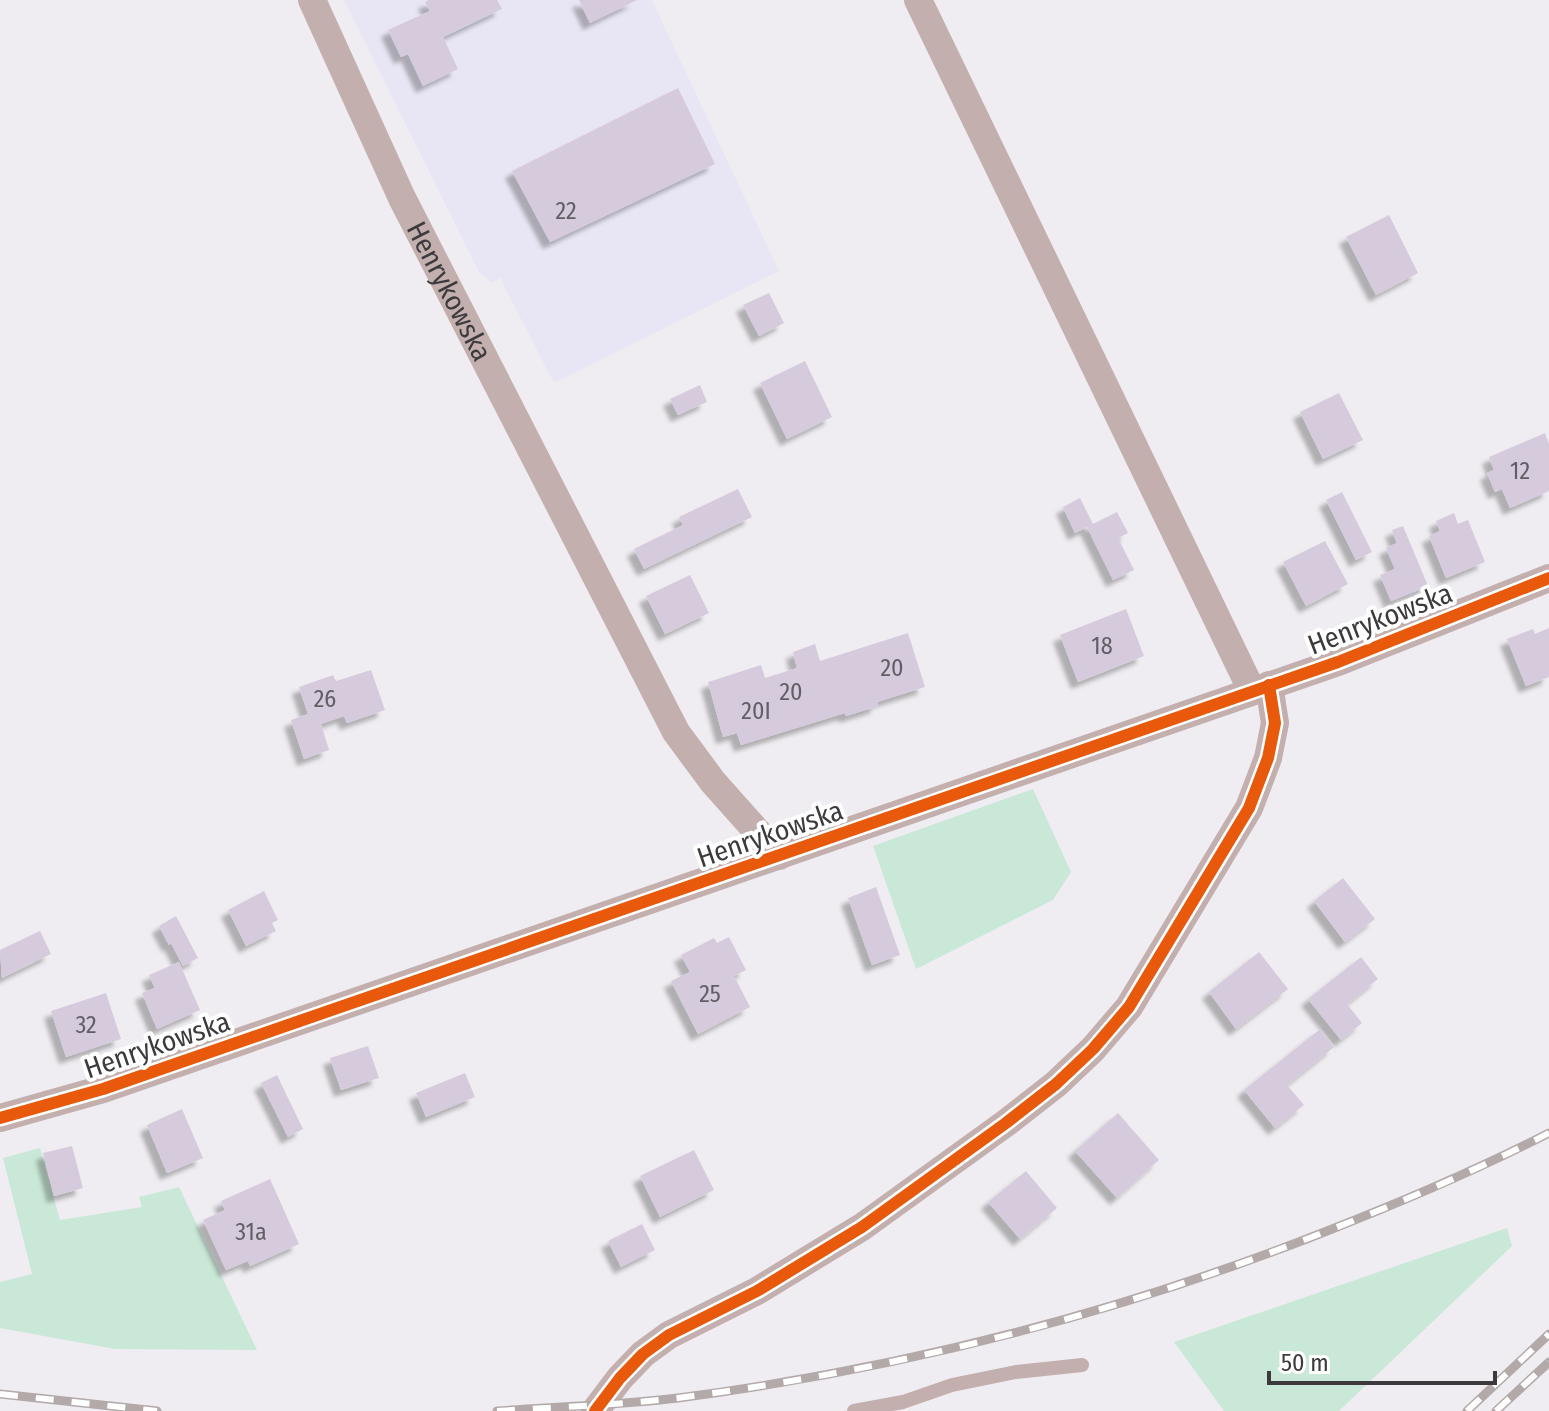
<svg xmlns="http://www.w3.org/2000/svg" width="1549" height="1411" viewBox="0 0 1549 1411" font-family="'Fira Sans Condensed',sans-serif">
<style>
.industrial{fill:#e8e6f4}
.green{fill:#cae8d7}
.building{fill:#d6cbdd;filter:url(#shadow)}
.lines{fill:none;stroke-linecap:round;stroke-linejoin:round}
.lane{stroke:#c3afad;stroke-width:14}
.street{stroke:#c3afad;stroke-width:28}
.rail-casing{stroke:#b4a9a9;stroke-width:9}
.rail{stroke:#fff;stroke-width:6;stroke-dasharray:18;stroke-linecap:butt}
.cycleway-casing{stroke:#fff;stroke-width:17}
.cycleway{stroke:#e8590c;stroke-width:12}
.labels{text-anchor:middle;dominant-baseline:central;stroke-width:8;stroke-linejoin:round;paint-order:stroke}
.number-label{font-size:24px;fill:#625e65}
.street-label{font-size:28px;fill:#3c3a3d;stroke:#fff}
</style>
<defs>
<filter id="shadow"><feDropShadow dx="-7" dy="7" stdDeviation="2" flood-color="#0004"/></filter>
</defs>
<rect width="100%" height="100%" fill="#efedf1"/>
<polygon class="industrial" points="344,0 652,0 779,271 554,383 500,278 492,283 479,272"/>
<g class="green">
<polygon points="1033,789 1071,872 1053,900 916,969 873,846"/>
<polygon points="40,1148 60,1220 142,1207 139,1197 179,1187 257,1350 115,1349 0,1328 0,1282 32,1274 3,1158"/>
<polygon points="1507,1228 1512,1246 1339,1411 1224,1411 1174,1342"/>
</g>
<g class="building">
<polygon points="429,0 497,0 502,9 443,37 458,69 423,86 408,54 401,57 388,30 430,11 425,2"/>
<polygon points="579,0 637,0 590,23"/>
<polygon points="678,88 715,164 550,242 512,171"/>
<polygon points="1389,215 1418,273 1376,295 1346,237"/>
<polygon points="769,293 784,323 759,336 743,305"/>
<polygon points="805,361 832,417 787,439 760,383"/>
<polygon points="700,385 707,402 678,415 670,399"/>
<polygon points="1339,393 1363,440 1323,459 1300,412"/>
<polygon points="1545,433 1549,444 1549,491 1510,508 1502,489 1495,492 1487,473 1494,470 1489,457"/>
<polygon points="738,489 752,517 644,569 634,549 683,525 679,517"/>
<polygon points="1342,492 1372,552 1356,560 1326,500"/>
<polygon points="1080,498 1093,524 1117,512 1128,533 1118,538 1134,570 1113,580 1087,527 1075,533 1063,507"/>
<polygon points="1454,513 1458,524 1468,520 1485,562 1446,578 1429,536 1440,531 1436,521"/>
<polygon points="1403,526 1428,586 1391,601 1380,575 1395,569 1386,548 1397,543 1392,530"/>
<polygon points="1325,541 1348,584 1306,606 1283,562"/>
<polygon points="690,575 709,613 665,634 646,596"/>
<polygon points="1126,609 1144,656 1078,682 1060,635"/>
<polygon points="1549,628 1549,677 1526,686 1507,639 1533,629 1535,634"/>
<polygon points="908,633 925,687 877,702 878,706 846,716 845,713 741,745 737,733 723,737 708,682 761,665 765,678 797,668 793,652 815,644 820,661"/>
<polygon points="371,670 385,710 347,723 344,716 321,724 329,750 304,759 291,720 308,714 299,687 333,675 336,681"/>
<polygon points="1343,878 1375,919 1345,942 1314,901"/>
<polygon points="876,887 900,955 872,965 848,898"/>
<polygon points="264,891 278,920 272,923 276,931 246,946 228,910"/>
<polygon points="176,916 198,958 183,966 171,943 169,945 159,926"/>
<polygon points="40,931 51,954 2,978 0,950"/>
<polygon points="729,937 746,970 734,976 750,1007 698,1034 671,981 690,972 681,955 714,938 717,943"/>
<polygon points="1259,952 1288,989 1236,1029 1209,992"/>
<polygon points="1361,957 1378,979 1347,1004 1362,1023 1341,1040 1308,999"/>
<polygon points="179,962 200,1010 157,1029 142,993 155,988 149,975"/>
<polygon points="106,993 121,1039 66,1057 51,1011"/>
<polygon points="1320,1029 1334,1047 1287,1085 1304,1105 1275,1128 1244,1090"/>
<polygon points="368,1046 379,1078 341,1090 330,1058"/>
<polygon points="465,1073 475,1097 426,1117 416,1093"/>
<polygon points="277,1075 303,1129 288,1137 261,1083"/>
<polygon points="182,1109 203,1158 167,1173 147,1125"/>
<polygon points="1118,1113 1159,1160 1117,1198 1075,1151"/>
<polygon points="72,1146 83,1188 54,1196 43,1153"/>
<polygon points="694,1150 714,1190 660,1217 640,1176"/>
<polygon points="1026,1171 1057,1208 1020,1239 988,1202"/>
<polygon points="270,1179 299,1244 250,1266 248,1261 226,1270 203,1220 225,1210 221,1201"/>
<polygon points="642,1224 655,1250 621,1267 608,1241"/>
</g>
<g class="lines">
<polyline class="lane" points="854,1411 903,1402 952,1385 1016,1372 1082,1365"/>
<g class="street">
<path id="s1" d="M 312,0 L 402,198 L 676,732 L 713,782 L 779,856"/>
<polyline points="918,0 1252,691"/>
<polyline points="0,1118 103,1089 1338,662 1549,578"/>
<polyline points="595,1411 620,1378 643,1354 669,1335 757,1291 862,1227 1006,1123 1056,1084 1093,1049 1129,1007 1249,808 1268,758 1275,723 1269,685"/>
</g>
<defs>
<g id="rail">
<polyline points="0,1394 157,1411"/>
<path d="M 497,1411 C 557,1407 618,1405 678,1398 C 901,1369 1113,1315 1322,1233 C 1399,1203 1475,1171 1549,1133"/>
<polyline points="1467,1411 1549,1334"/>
<polyline points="1496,1411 1549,1362"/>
</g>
</defs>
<use href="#rail" class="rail-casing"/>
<use href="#rail" class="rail"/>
<defs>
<g id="cycleway">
<polyline points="0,1118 103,1089 1338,662 1549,578"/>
<polyline points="595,1411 620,1378 643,1354 669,1335 757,1291 862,1227 1006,1123 1056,1084 1093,1049 1129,1007 1249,808 1268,758 1275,723 1269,685"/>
</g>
</defs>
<use href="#cycleway" class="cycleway-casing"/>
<use href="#cycleway" class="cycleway"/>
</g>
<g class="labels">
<g class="number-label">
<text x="566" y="211">22</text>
<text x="1520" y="471">12</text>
<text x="1102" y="646">18</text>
<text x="892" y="668">20</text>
<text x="791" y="692">20</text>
<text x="325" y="699">26</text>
<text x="756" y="711">20I</text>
<text x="710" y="994">25</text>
<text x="86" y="1025">32</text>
<text x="251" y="1232">31a</text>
</g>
<g class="street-label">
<text stroke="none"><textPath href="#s1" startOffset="322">Henrykowska</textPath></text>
<text transform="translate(1380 619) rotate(-21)">Henrykowska</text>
<text transform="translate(770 834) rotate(-19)">Henrykowska</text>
<text transform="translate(157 1045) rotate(-19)">Henrykowska</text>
</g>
</g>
<path d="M1269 1371v12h226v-12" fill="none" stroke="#3c3a3d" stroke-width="4"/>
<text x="1281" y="1371" font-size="24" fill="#3c3a3d" stroke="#ffffff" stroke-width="6" paint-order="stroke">50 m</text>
</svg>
